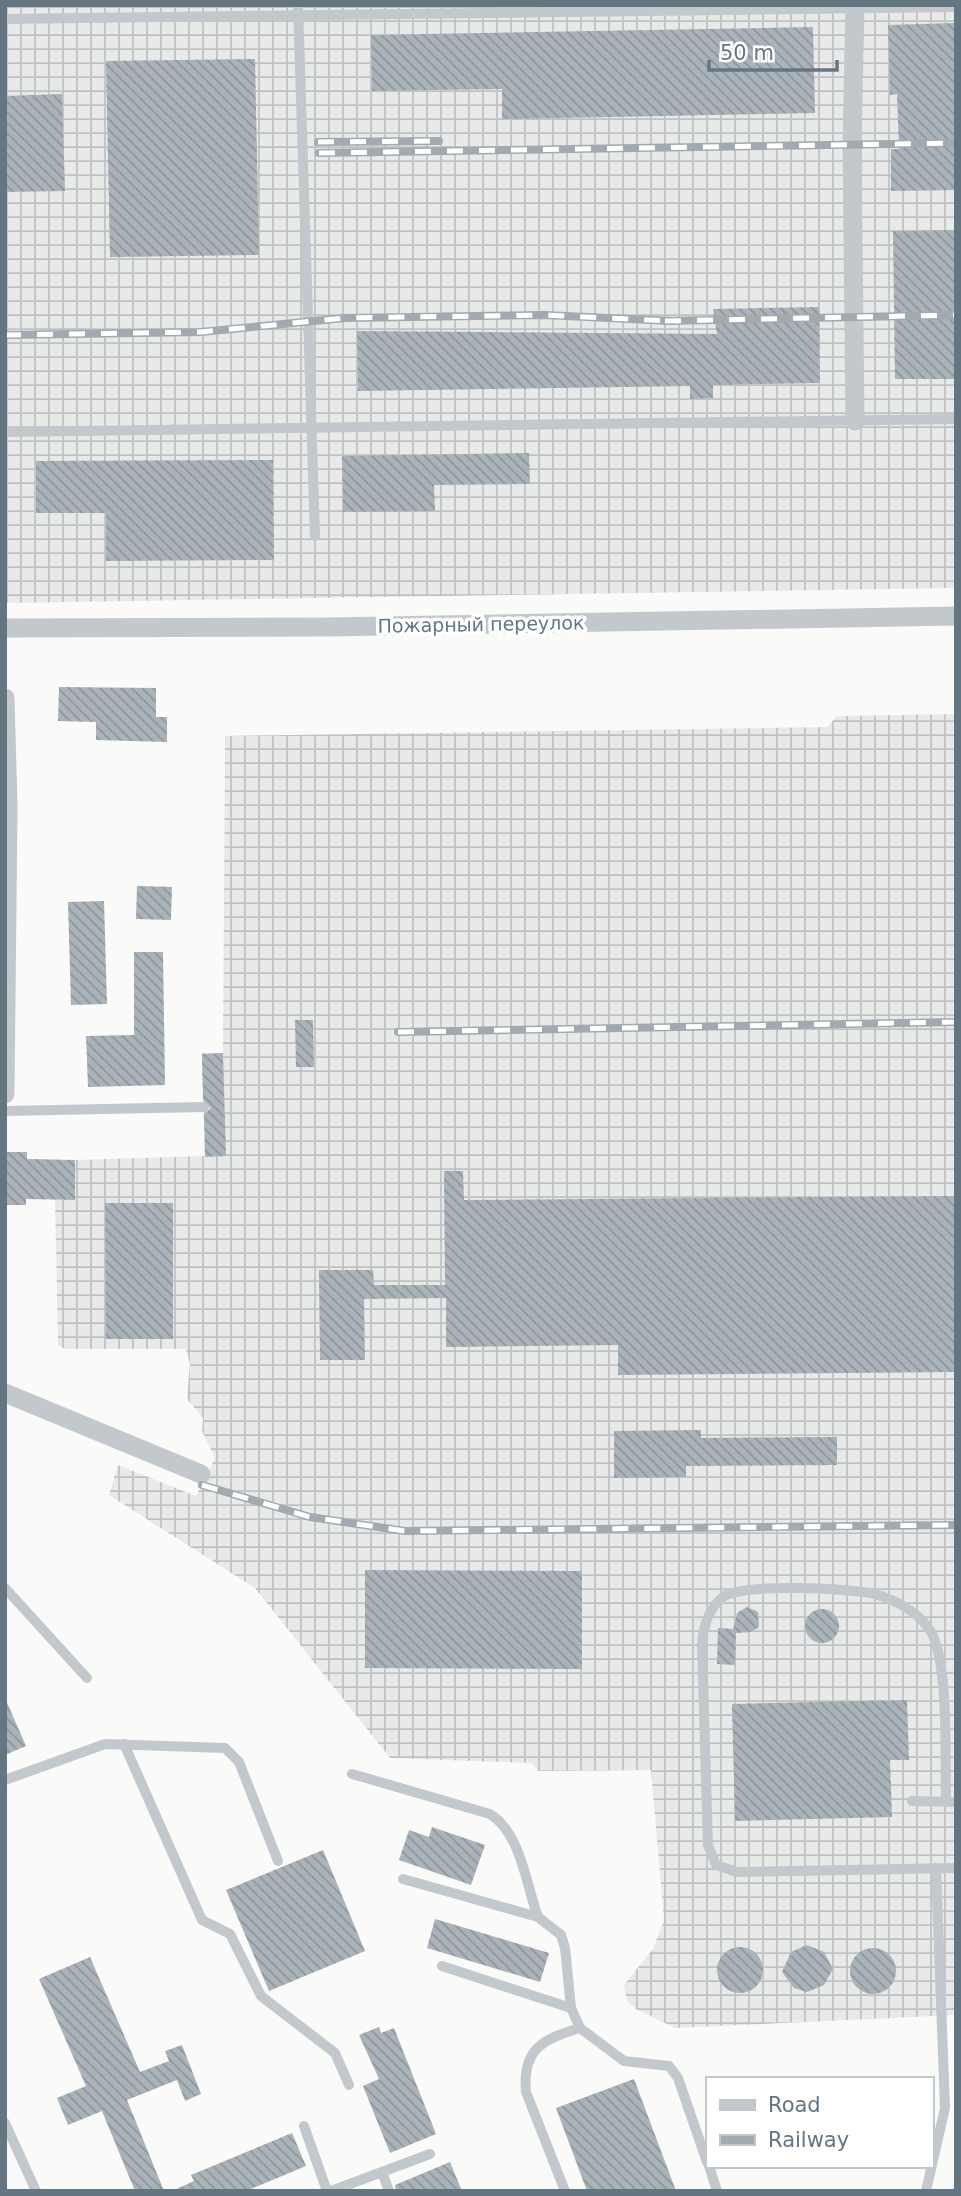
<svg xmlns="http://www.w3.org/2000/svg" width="961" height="2196" viewBox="0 0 961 2196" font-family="'DejaVu Sans',sans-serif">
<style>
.industrial{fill:url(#industrial-grid)}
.building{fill:url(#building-back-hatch)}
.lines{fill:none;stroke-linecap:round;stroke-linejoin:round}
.lane{stroke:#c3c8cc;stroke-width:10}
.street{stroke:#c3c8cc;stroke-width:19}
.rail-casing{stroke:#a2aab0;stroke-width:8}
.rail{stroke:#fff;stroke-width:5;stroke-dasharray:16;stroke-linecap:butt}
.labels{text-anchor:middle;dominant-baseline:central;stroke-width:7;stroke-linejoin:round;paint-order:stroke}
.street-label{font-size:19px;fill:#657683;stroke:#fff}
</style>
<defs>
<pattern id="industrial-grid" width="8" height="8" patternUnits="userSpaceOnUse" patternTransform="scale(1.75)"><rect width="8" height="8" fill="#e8e9e9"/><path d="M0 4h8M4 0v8" fill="none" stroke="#c0c1c2"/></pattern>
<pattern id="building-back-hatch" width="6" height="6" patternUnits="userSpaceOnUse" patternTransform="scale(1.75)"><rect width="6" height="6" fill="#aab3b9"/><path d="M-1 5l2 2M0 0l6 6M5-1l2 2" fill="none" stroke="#8e969c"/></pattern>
</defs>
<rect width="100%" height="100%" fill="#fafaf8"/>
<g class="industrial">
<polygon points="5,5 956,5 956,588 5,603"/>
<polygon points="956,714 956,2015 675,2028 636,2009 627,2001 624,1985 653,1949 664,1920 651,1770 538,1771 532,1763 390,1758 255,1588 109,1495 118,1465 196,1496 215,1458 202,1431 203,1418 187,1399 190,1364 186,1349 65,1349 58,1345 55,1200 75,1200 75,1160 205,1156 202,1053 223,1053 225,736 827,727 837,716"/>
</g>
<g class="building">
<polygon points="956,23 956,190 891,191 891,149 899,149 897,94 890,95 888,25"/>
<polygon points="813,27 815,113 502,119 502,89 372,91 371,35"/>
<polygon points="255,59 259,255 110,257 106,61"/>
<polygon points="62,94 65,191 5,192 5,96"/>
<polygon points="956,230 956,379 895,379 893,231"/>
<polygon points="819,307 820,383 713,385 713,398 690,399 690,386 358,391 357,331 717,334 713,309"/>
<polygon points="529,453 530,484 434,485 435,511 343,512 342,456"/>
<polygon points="273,460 274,560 106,561 106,513 36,513 36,461"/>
<polygon points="59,687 156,688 156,717 167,717 167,742 96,740 96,722 58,721"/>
<polygon points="137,886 172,887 171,920 136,919"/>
<polygon points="104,901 107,1004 71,1005 68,902"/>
<polygon points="134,952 163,952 165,1085 88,1087 86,1036 134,1035"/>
<polygon points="295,1020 313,1020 314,1067 296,1067"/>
<polygon points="223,1053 226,1156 205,1157 204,1114 211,1108 203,1100 202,1054"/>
<polygon points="5,1152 27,1152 27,1159 75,1160 75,1200 26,1199 26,1205 5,1205"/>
<polygon points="444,1171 463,1171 464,1200 956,1196 956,1372 618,1375 618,1345 446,1347 446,1298 364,1299 365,1360 320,1360 319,1270 373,1270 374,1285 445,1285"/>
<polygon points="105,1203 173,1203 173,1339 106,1339"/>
<polygon points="701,1430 701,1438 837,1437 837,1465 686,1466 686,1477 614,1478 614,1431"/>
<polygon points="365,1570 582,1571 582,1669 365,1668"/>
<polygon points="747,1607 758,1612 759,1627 751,1632 736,1633 735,1665 717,1664 718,1628 733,1629 737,1613"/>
<circle cx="822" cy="1626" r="17"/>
<polygon points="5,1698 26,1746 5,1755"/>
<polygon points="907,1700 909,1760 890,1760 892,1817 735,1821 732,1704"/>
<polygon points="432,1827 485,1845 471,1885 399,1860 409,1830 429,1837"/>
<polygon points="323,1850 365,1951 269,1991 226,1890"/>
<polygon points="435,1919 549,1953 540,1982 427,1948"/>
<polygon points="807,1945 824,1952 833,1969 824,1985 807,1992 794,1988 782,1972 791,1952"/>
<circle cx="740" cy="1970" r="23"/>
<circle cx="873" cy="1971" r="23"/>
<polygon points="90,1957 140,2072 169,2061 165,2051 182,2045 201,2094 185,2101 177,2080 127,2100 164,2191 135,2191 102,2111 68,2125 57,2098 86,2086 39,1979"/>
<polygon points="379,2027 381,2033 394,2028 436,2134 390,2153 363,2086 379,2079 359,2035"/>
<polygon points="634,2079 676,2191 587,2191 556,2108"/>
<polygon points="292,2133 306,2166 246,2191 172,2191 194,2181 191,2175"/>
<polygon points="450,2162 462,2191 396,2191 395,2185"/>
</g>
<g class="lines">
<g class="lane">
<polyline points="298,5 315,536"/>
<polyline points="5,19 956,7"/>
<polyline points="5,432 956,419"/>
<polyline points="5,1111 204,1107"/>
<polyline points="5,1588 87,1678"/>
<polyline points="124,1744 202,1920 230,1934 261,1996 335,2053 349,2085"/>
<path d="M 352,1774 L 490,1814 C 521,1833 526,1885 538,1917"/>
<polyline points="5,1780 105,1744 225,1748 239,1762 278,1861"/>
<polyline points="912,1801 956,1802"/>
<path d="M 946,1801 C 945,1761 949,1663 931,1632 C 920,1613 896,1600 875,1594 C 851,1588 741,1583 723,1597 C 709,1607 703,1628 702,1644 L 708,1845 L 716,1865 L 737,1872 L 956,1868"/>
<polyline points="403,1879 538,1917 561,1935 565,1948 571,2008 580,2028 624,2061 669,2066 678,2078 707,2162"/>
<polyline points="442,1966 571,2008"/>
<polyline points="5,2123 36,2191"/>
<polyline points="304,2126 327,2191"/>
<polyline points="709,2166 717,2191"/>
<polyline points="382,2172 389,2191"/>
<polyline points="331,2191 430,2154"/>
<path d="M 565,2191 L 526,2092 C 522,2049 543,2039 580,2028"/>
<polyline points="926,2191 945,2108 936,1868"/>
</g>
<g class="street">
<polyline points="855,421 852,145 855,5"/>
<polyline points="5,628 329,627 956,616"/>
<polyline points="5,698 8,806 5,1094"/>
<polyline points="5,1393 201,1474"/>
</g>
<defs>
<g id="rail">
<polyline points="318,142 439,141"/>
<polyline points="319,153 956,143"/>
<polyline points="665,321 956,315"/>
<polyline points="5,335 201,332 345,318 544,315 673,321"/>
<polyline points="398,1032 956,1022"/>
<polyline points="202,1485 310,1517 405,1531 956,1525"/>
</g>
</defs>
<use href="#rail" class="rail-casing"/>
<use href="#rail" class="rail"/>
</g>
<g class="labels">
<g class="street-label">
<text transform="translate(481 624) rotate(-1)">Пожарный переулок</text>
</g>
</g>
<rect width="961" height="2196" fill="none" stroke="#657683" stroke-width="14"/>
<rect x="706" y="2077" width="228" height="91" fill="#ffffff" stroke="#c1c8cd" stroke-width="2"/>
<rect x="720" y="2100" width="35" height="10" fill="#c3c8cc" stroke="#c1c8cd" stroke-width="2"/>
<text x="768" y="2112" font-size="21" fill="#657683">Road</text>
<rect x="720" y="2135" width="35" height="10" fill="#a2aab0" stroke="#c1c8cd" stroke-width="2"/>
<text x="768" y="2147" font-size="21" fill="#657683">Railway</text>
<path d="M709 60v10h128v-10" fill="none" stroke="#657683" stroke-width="3.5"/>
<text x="720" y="60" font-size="21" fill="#657683" stroke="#ffffff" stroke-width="5" paint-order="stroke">50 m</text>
</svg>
